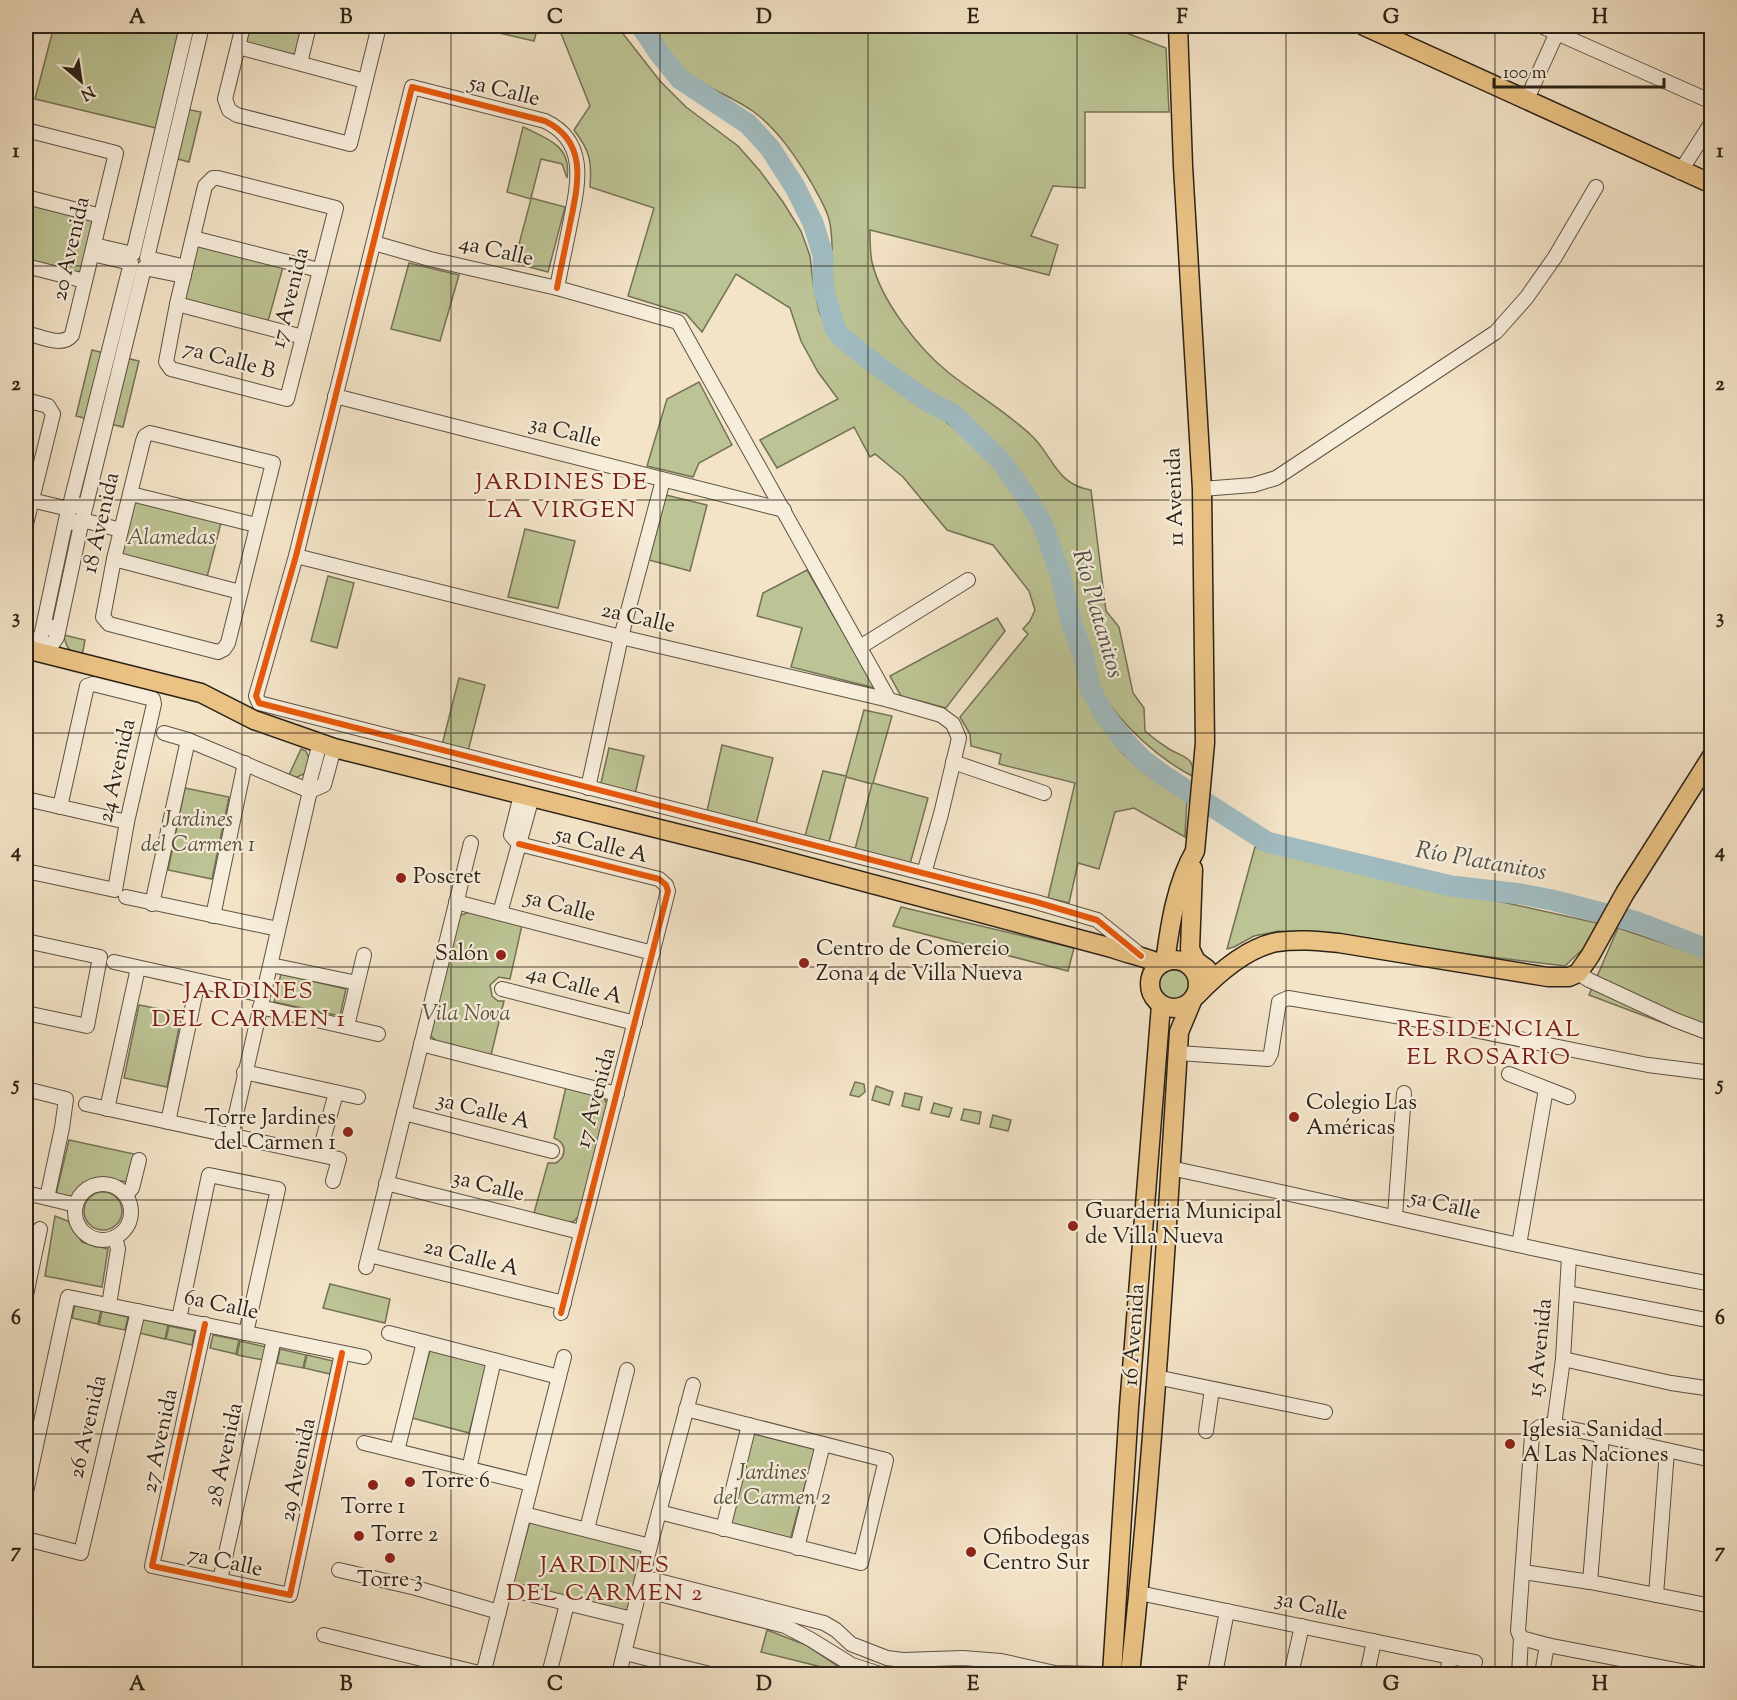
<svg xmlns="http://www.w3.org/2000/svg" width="1737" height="1700" viewBox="0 0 1737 1700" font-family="'Sorts Mill Goudy',serif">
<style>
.green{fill:#bcc394;stroke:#747256;stroke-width:1.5}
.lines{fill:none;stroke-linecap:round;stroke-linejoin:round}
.river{stroke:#a0bbc0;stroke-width:21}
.minor-casing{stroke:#5d5243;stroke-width:16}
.major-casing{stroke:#2b2217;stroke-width:21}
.minor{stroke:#f7eddb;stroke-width:14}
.major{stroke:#eac284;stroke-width:18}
.cycleway-casing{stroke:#f7eddb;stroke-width:10}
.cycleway{stroke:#e8590c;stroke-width:6}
.grid{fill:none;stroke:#2b2217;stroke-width:1.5;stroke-opacity:0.55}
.poi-dot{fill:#8f2418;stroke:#f7eddb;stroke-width:2}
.labels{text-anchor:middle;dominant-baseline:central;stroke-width:4.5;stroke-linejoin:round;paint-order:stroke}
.street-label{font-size:22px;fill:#2b2217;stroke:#f7eddb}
.park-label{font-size:22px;font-style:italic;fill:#56523c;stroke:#f7eddb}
.poi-label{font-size:22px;fill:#2b2217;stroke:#f7eddb;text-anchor:start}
.neighbourhood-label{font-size:24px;letter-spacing:1.5px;fill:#7a1f14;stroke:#f7eddb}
.water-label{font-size:24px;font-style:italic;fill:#4e504a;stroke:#f7eddb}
.neatline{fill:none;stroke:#2b2217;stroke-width:2}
.grid-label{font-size:20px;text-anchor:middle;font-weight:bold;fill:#2b2217}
</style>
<rect width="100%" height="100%" fill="#f3e3c7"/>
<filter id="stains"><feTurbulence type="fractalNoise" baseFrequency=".00333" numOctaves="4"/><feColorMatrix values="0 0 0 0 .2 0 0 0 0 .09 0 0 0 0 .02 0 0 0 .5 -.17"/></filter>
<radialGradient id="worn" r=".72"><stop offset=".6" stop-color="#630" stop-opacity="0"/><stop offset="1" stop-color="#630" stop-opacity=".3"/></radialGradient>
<g class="green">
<polygon points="54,26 181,26 156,128 35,99"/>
<polygon points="249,26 303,26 296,55 244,43"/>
<polygon points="468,26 538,26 534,41"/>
<path d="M 558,26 L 617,26 L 660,81 L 686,107 L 738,146 L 760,171 L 783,202 L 801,231 L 810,256 L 813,283 L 819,311 L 827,329 L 846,350 L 873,373 L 945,421 L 989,457 L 1018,496 L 1044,546 L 1058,592 L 1067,630 L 1080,660 L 1085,694 L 1103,728 L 1123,754 L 1152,777 L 1187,798 L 1185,837 L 1134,808 L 1115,812 L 1099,869 L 1078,863 L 1069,903 L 1048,898 L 1075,783 L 999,764 L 1001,754 L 971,746 L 970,734 L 960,717 L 1028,634 L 1023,629 L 1030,621 L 1035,610 L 1029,591 L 993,545 L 947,530 L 903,477 L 875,454 L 870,457 L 854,427 L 777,468 L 760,440 L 838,399 L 818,372 L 801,341 L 790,308 L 736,274 L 702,332 L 686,314 L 628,296 L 654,208 L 590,187 C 592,161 590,151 574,130 L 590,106 Z"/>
<path d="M 653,26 L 1108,26 L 1166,48 L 1169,112 L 1085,112 L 1085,188 L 1053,186 L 1031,236 L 1058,245 L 1049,275 L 870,230 C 870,240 870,252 872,262 C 881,301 919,349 949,373 C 977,395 1007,412 1033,437 C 1053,457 1057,485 1091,490 L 1106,611 L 1119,627 L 1133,693 L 1144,708 L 1145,731 C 1153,738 1161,744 1169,749 C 1182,757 1196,757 1192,776 C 1162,760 1139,740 1117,714 C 1111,706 1103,698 1098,688 C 1090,670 1091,649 1081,630 C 1072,594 1062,556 1047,522 C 1026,477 989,433 948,405 C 919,385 858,351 840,322 C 826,299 837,248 829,219 C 826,207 817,193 811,182 C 796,157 778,130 754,112 C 732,96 705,88 684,70 C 671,60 662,39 653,26 Z"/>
<polygon points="185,109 201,112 189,162 174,158"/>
<path d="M 523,127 C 548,139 572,146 567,178 L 562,164 L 541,159 L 531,198 L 565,207 L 548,272 L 514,263 L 531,199 L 507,192 Z"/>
<polygon points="26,202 94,219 80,273 26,259"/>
<polygon points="197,245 283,267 268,321 183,299"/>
<polygon points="409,263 459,275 440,341 391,329"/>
<polygon points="92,350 104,353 88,419 76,416"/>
<polygon points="126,358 139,361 123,427 110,424"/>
<polygon points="699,382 732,445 699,463 693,477 647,466 667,399"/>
<polygon points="666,495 707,505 690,571 649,560"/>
<polygon points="135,502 221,523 207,577 121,556"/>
<polygon points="67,527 77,530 59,614 49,612"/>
<polygon points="525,529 575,541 558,608 508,597"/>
<polygon points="807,570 875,688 791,667 802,628 757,616 763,593"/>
<polygon points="328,576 354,583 337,648 311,641"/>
<polygon points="997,618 1005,631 946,708 901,696 890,676"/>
<path d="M 64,635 L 85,640 L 82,656 C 70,652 66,649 64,635 Z"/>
<polygon points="459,678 485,685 468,751 442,745"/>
<polygon points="864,710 892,716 873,783 928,798 910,864 855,849 872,784 846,777 829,842 805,836 823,771 846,776"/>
<polygon points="722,745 773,758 756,824 707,811"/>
<polygon points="609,748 644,756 635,794 600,787"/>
<polygon points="301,749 306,751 310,761 306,773 295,778 289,775"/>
<polygon points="185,788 229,797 212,879 168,870"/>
<polygon points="1255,847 1597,923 1586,946 1565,966 1279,931 1254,936 1234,947 1227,949"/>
<polygon points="901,907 1074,948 1068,971 893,926"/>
<polygon points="469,912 522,925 510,979 499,977 490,985 492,996 498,1001 504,1001 491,1055 437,1042 430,1035 459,916"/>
<polygon points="1618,928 1711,959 1711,1041 1589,995"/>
<circle cx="1174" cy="986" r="16"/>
<polygon points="281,974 346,989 340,1016 274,1002"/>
<polygon points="139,1005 182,1013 167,1087 124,1078"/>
<polygon points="855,1082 864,1084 865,1092 859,1097 850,1095"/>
<polygon points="876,1086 893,1092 889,1105 872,1100"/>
<path d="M 566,1087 L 603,1097 L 609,1106 L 579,1216 L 573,1222 L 568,1222 L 534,1213 L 548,1163 L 556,1163 C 567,1156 567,1143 554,1138 Z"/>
<polygon points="905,1093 922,1097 919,1110 902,1106"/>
<polygon points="934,1103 952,1108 949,1117 931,1113"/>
<polygon points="964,1109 981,1112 979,1124 961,1120"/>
<polygon points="993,1115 1011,1120 1008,1131 990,1127"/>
<path d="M 69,1140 L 134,1154 L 128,1182 C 102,1177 91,1180 73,1198 L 56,1194 Z"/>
<circle cx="103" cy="1211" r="19"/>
<polygon points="55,1216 68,1221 82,1242 108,1249 102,1287 45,1276"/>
<polygon points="330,1284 390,1299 385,1323 323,1308"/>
<polygon points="75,1305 101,1310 98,1324 72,1318"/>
<polygon points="102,1311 128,1317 125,1330 99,1325"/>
<polygon points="142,1319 168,1325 165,1339 139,1333"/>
<polygon points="169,1326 195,1331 192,1345 166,1339"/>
<polygon points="213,1335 239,1340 236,1354 210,1348"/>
<polygon points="240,1341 266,1347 263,1360 237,1355"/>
<polygon points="280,1349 306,1355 303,1368 277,1363"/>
<polygon points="430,1350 487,1364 469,1433 412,1418"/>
<polygon points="307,1355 333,1361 330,1374 304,1368"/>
<polygon points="754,1432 815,1448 790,1540 730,1525"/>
<polygon points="530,1521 643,1550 627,1613 513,1584"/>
<polygon points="767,1630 806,1645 850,1674 761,1652"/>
<polygon points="896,1666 999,1666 1038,1674 969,1674 944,1671 914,1673 897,1671 894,1667"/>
</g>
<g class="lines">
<polyline class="river" points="641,26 659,53 680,79 748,124 770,148 795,187 813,223 823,255 823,287 835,328 840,336 875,364 927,401 953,414 1001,461 1023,492 1042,523 1060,573 1072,625 1083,654 1091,690 1104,714 1124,740 1143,760 1163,775 1267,842 1451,886 1521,894 1552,900 1637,922 1712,951"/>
<defs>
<g id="minor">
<polyline points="243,26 225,99 229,110 237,115 350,144 379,26"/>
<polyline points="1541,26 1712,102"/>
<polyline points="1708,26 1712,27"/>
<polyline points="238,47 365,81"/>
<polyline points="300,63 309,26"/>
<polyline points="1526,101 1560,26"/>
<path d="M 26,130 L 116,153 L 72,335 C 62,348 40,336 26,333"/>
<polyline points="1680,172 1712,122"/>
<polygon points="213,178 218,178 336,208 287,399 171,369 166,362 177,304 205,186"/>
<polyline points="26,197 101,216"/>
<polyline points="193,238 319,270"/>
<polyline points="374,243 430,259 557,288 678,322 889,700"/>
<polyline points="94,245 133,254 187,26"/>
<polyline points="26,266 85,281"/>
<polyline points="186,267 147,258 202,26"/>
<path d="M 557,288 C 561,266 566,245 570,224 C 578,185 589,142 545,121 L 412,87 L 296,556 L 256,696 L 259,703 L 1036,902 L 1097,920 L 1139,954"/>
<polyline points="177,304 303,337"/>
<polyline points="335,396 784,510"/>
<polyline points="26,400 48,406 53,414 26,524"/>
<polygon points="150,433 273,463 228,643 224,649 218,652 109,624 103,617 114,559 143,441 145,436"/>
<polyline points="1202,489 1253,485 1276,478 1496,332 1527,297 1555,257 1596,187"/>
<polyline points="131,494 256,525"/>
<polyline points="31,500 69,509 131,263 92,254"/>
<polyline points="84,513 80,505 72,505 68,513 70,522 77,524 83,517 144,268 184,276"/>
<polyline points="296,556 621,637 889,700 941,715 953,724 959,738 941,814 924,873"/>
<polyline points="114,559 240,592"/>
<polyline points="42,632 67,515"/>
<polyline points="57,635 53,627 45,627 40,637 43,644 47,647 51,646 57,637 82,520 121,530"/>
<polyline points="860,647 968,580"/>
<polyline points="164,733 188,740 310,791 324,785 334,748"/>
<polyline points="953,762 1044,793"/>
<polyline points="588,788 621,637 663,480"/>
<polyline points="26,799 127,822"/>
<polyline points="519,844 659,879 666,885 668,891 561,1313"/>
<polyline points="519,844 511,835 521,795"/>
<polyline points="26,871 115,890 127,822 154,704 153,699 93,684 87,686 60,807"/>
<polyline points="126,897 278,929"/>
<polyline points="456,902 653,953"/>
<polyline points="152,904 188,740"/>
<polyline points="500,913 532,797"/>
<polyline points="213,916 245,763"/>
<polyline points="26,941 100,957 87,1026 26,1013"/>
<polyline points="114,962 263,995"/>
<polyline points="271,965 357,983"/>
<polyline points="1578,973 1589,980 1675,1020 1712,1034"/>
<polyline points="502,989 635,1023"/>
<polyline points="260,1007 378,1034"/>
<polyline points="347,1026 364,955"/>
<polyline points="421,1044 617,1094"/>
<polyline points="1178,1053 1268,1059 1271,1053 1279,1002 1288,998 1449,1025 1648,1065 1712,1073"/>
<polyline points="244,1072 358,1097"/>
<polyline points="1509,1074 1568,1097"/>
<polyline points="26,1089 66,1099 62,1128 47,1198"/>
<polyline points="86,1104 339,1159 333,1181"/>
<polyline points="107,1109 138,968"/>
<polyline points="404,1113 552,1151"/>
<polyline points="168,1122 198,981"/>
<polyline points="231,1136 310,791 310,780 320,743"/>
<polyline points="319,1154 336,1093"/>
<path d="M 1170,1168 C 1351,1206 1530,1251 1712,1284"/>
<polyline points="386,1183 580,1232"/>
<circle cx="103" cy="1212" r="28"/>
<polyline points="26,1193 76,1205"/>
<polyline points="126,1195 132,1188 139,1160"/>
<polyline points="1395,1216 1404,1093"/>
<polyline points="1519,1245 1546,1089"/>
<polyline points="369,1255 564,1303"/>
<polyline points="366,1267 471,843"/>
<polyline points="1568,1293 1712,1321"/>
<polyline points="26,1295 40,1229"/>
<polyline points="109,1305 118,1249 115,1237"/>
<polyline points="179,1319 209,1175 278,1189 246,1333"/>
<polyline points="205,1324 152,1566 290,1595 342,1353"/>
<polyline points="389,1333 559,1377"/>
<polyline points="1563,1359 1671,1383 1712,1389"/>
<polyline points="1156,1377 1325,1412"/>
<polyline points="1554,1425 1563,1359 1569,1257"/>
<polyline points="1206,1431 1212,1389"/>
<polyline points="364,1443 531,1484"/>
<polyline points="397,1451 424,1342"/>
<polyline points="469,1469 494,1360"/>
<polyline points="26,1492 68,1297 364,1357"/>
<polyline points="659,1512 861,1563 886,1460 686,1409"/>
<polyline points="524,1514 650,1546"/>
<polyline points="587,1529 627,1370"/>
<polyline points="723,1529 749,1425"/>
<polyline points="26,1539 81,1553 138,1311"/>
<polyline points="797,1548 823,1444"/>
<polyline points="339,1570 416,1588 499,1612"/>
<polyline points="1523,1572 1590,1582 1712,1606"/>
<polyline points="643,1577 824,1623 836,1630 851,1644 887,1658 903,1660 963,1658 1001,1661 1055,1673 1098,1674"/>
<polyline points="220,1580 274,1339"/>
<polyline points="1590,1582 1602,1436"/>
<polyline points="505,1588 632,1619"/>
<polyline points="640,1589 785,1626 810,1639 852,1665 880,1674"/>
<polyline points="1139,1593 1475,1662"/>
<polyline points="1656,1595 1667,1451"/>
<polyline points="324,1635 483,1674"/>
<polyline points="625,1653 710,1674"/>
<polyline points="483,1674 564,1357"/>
<polyline points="549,1674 567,1604"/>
<polyline points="619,1674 650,1546 693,1385"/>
<polyline points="1215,1674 1227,1611"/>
<polyline points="1291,1674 1302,1626"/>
<polyline points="1367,1674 1374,1641"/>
<polyline points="1447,1674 1450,1657"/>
<polyline points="1519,1674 1521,1638"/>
<polyline points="1542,1674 1547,1645"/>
<path d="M 1697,1674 L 1547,1645 L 1521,1638 L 1518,1631 L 1532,1435 C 1538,1426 1543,1424 1554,1425 L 1712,1460"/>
</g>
<g id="major">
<polyline points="1364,26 1712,184"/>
<path d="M 26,649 L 201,693 L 254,720 L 334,748 L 752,852 L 1112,948 C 1128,954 1145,957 1161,964"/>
<polyline points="1193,869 1190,949 1196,961 1207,969"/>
<circle cx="1174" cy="984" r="24"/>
<path d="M 1165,962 C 1170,925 1176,884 1195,851 L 1205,743 L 1202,489 L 1183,166 L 1178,26"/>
<path d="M 1196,996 C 1217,974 1246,948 1277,942 C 1298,939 1318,941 1339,943 L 1548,977 L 1569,977 L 1578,973 L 1590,956 L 1625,893 L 1712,756"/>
<polyline points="1112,1674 1129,1407 1161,1005"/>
<path d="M 1130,1674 C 1153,1461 1166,1246 1179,1032 L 1192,1001"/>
</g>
</defs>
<use href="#minor" class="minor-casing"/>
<use href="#major" class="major-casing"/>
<use href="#minor" class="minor"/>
<use href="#major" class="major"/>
<defs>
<g id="cycleway">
<path d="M 557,288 C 561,266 566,245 570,224 C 578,185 589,142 545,121 L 412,87 L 296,556 L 256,696 L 259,703 L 1036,902 L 1097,920 L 1141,956"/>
<polyline points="519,844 659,879 666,885 668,891 561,1313"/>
<polyline points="205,1324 152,1566 290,1595 342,1353"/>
</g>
</defs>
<use href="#cycleway" class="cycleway-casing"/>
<use href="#cycleway" class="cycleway"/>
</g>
<path class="grid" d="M 242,26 L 242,1674M 451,26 L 451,1674M 660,26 L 660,1674M 868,26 L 868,1674M 1077,26 L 1077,1674M 1286,26 L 1286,1674M 1495,26 L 1495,1674M 26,266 L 1712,266M 26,500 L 1712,500M 26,733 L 1712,733M 26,967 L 1712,967M 26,1200 L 1712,1200M 26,1434 L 1712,1434"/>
<g class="poi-dot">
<circle cx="401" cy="878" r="6"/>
<circle cx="501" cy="955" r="6"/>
<circle cx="804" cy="963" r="6"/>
<circle cx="1294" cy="1117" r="6"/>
<circle cx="348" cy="1132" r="6"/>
<circle cx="1073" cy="1226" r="6"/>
<circle cx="1510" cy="1444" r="6"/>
<circle cx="410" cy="1482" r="6"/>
<circle cx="373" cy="1485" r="6"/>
<circle cx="359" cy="1536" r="6"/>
<circle cx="971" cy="1552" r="6"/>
<circle cx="390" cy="1558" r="6"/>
</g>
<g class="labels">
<g class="street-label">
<text transform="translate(504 92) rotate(14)">5a Calle</text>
<text transform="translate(72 249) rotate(-77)">20 Avenida</text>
<text transform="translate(496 252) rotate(13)">4a Calle</text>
<text transform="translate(291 298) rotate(-76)">17 Avenida</text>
<text transform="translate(229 361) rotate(15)">7a Calle B</text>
<text transform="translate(565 433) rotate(14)">3a Calle</text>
<text transform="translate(1176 497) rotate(-92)">11 Avenida</text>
<text transform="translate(102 523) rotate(-77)">18 Avenida</text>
<text transform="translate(638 619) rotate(13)">2a Calle</text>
<text transform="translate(118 771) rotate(-77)">24 Avenida</text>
<text transform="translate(601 846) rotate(14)">5a Calle A</text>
<text transform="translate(560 907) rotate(15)">5a Calle</text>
<text transform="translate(574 986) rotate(15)">4a Calle A</text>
<text transform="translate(597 1098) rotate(-75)">17 Avenida</text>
<text transform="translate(483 1112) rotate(14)">3a Calle A</text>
<text transform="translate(488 1187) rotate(14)">3a Calle</text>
<text transform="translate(1445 1206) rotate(13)">5a Calle</text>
<text transform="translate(471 1259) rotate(14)">2a Calle A</text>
<text transform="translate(221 1306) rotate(12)">6a Calle</text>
<text transform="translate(1135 1335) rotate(-86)">16 Avenida</text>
<text transform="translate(1541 1348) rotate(-84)">15 Avenida</text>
<text transform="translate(89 1427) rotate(-77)">26 Avenida</text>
<text transform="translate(161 1441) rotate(-78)">27 Avenida</text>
<text transform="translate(226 1455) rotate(-78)">28 Avenida</text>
<text transform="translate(299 1470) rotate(-78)">29 Avenida</text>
<text transform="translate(225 1563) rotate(12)">7a Calle</text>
<text transform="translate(1311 1607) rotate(12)">3a Calle</text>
</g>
<g class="park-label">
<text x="171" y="539">Alamedas</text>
<text x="198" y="821">Jardines<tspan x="198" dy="25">del Carmen 1</tspan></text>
<text x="466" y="1015">Vila Nova</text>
<text x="772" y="1474">Jardines<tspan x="772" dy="25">del Carmen 2</tspan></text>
</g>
<g class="poi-label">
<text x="413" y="878">Poscret</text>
<text x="816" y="950">Centro de Comercio<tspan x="816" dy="25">Zona 4 de Villa Nueva</tspan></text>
<text x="489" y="955" text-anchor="end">Salón</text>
<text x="1306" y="1104">Colegio Las<tspan x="1306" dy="25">Américas</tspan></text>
<text x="336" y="1119" text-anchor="end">Torre Jardines<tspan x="336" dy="25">del Carmen 1</tspan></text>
<text x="1085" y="1213">Guarderia Municipal<tspan x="1085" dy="25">de Villa Nueva</tspan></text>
<text x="1522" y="1431">Iglesia Sanidad<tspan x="1522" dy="25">A Las Naciones</tspan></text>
<text x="422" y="1482">Torre 6</text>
<text x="373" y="1508" text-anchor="middle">Torre 1</text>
<text x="371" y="1536">Torre 2</text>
<text x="983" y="1539">Ofibodegas<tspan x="983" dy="25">Centro Sur</tspan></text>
<text x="390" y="1581" text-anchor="middle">Torre 3</text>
</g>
<g class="neighbourhood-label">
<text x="562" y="483">JARDINES DE<tspan x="562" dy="28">LA VIRGEN</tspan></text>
<text x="249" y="992">JARDINES<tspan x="249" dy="28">DEL CARMEN 1</tspan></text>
<text x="1489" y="1030">RESIDENCIAL<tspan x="1489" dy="28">EL ROSARIO</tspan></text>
<text x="605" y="1566">JARDINES<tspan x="605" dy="28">DEL CARMEN 2</tspan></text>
</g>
<g class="water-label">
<text transform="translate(1097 614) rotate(74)">Río Platanitos</text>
<text transform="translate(1481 862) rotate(10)">Río Platanitos</text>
</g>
</g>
<rect width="1737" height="1700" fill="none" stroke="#f3e3c7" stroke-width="66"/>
<g transform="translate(81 81) rotate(151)" stroke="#f7eddb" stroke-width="4.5" paint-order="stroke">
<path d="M0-4.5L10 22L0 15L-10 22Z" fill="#2b2217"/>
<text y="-9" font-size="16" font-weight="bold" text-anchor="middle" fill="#2b2217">N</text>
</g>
<path d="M1494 78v9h170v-9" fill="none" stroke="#2b2217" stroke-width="3"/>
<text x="1503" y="78" font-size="18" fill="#2b2217" stroke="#f7eddb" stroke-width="4.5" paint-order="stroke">100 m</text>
<rect x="33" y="33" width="1671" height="1634" class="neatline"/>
<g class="grid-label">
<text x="137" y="23">A</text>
<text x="346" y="23">B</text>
<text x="555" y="23">C</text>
<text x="764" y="23">D</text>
<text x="973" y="23">E</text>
<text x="1182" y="23">F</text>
<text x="1391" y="23">G</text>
<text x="1600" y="23">H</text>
<text x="16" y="157">1</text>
<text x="1720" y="157">1</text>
<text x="16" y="390">2</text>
<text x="1720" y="390">2</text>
<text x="16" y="623">3</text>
<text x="1720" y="623">3</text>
<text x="16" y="857">4</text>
<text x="1720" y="857">4</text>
<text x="16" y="1090">5</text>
<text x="1720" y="1090">5</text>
<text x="16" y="1324">6</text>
<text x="1720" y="1324">6</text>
<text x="16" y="1557">7</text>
<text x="1720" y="1557">7</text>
<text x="137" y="1690">A</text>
<text x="346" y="1690">B</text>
<text x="555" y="1690">C</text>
<text x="764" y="1690">D</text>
<text x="973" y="1690">E</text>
<text x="1182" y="1690">F</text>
<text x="1391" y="1690">G</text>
<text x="1600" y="1690">H</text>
</g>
<rect width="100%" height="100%" filter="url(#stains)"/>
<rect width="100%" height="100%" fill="url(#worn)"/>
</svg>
